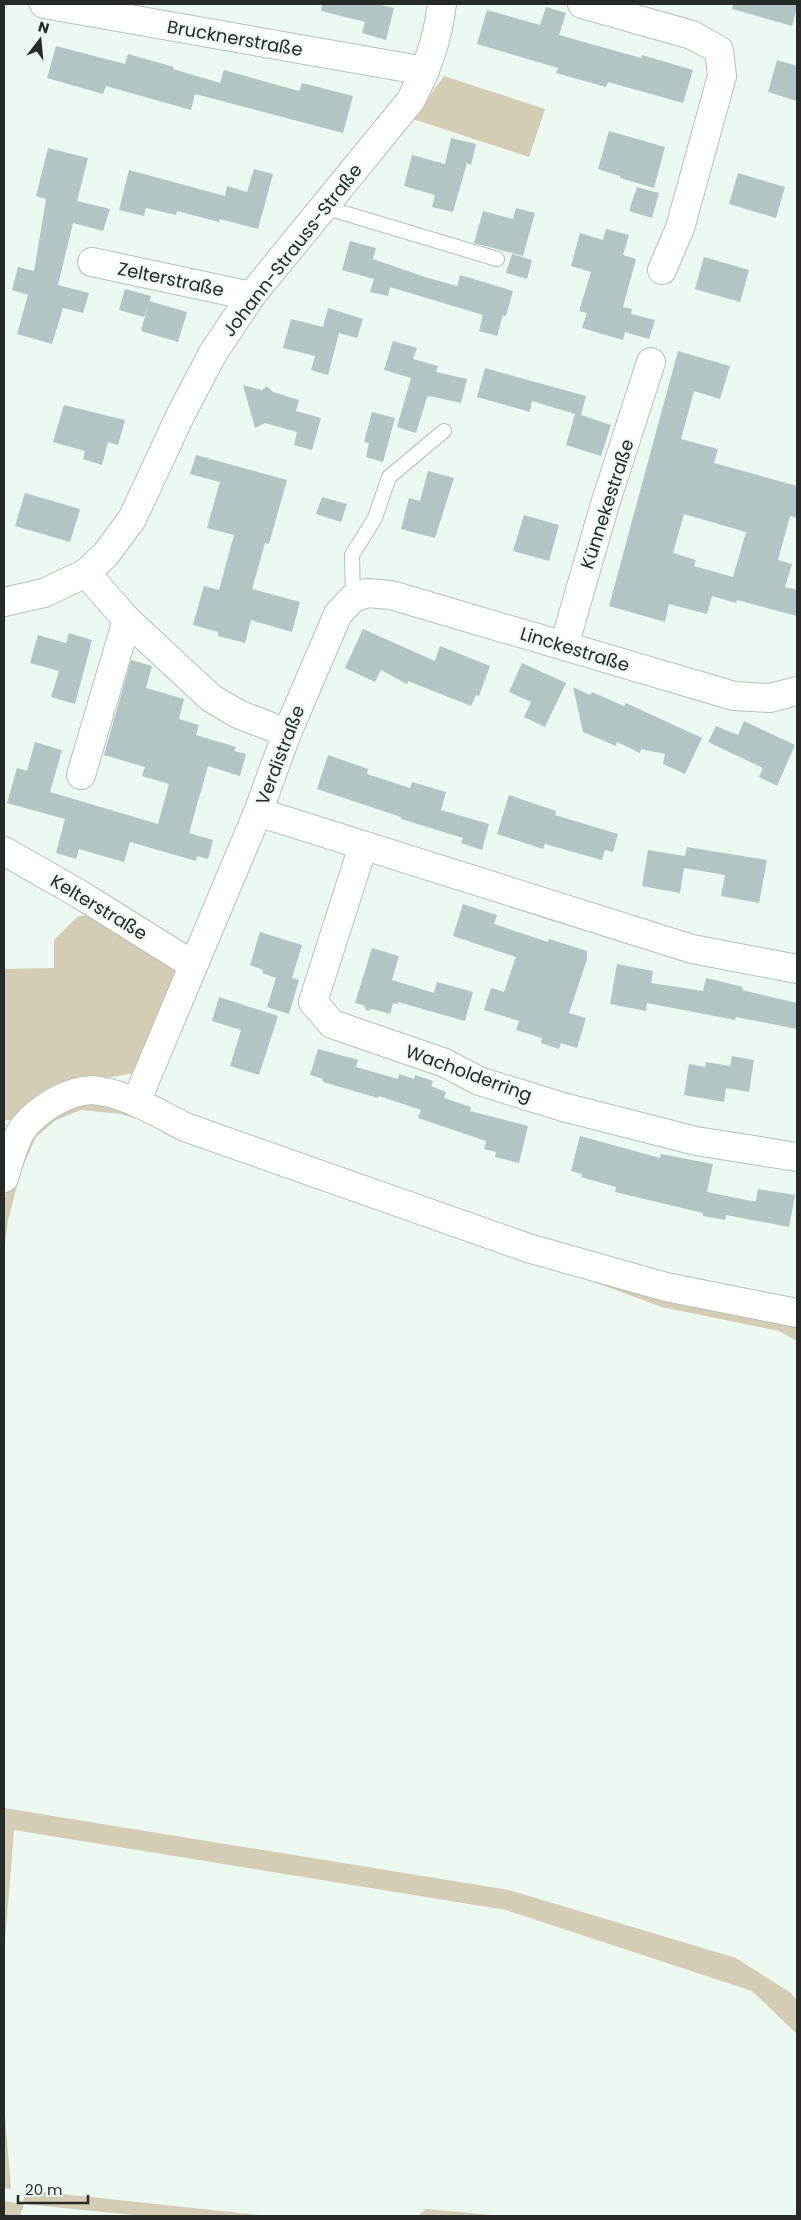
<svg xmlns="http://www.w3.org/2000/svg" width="801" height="2220" viewBox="0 0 801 2220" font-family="Poppins,sans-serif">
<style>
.green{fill:#d4ccb4}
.building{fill:#b2c4c3;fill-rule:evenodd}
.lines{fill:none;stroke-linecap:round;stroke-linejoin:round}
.lane-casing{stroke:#b3c1b9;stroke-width:16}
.street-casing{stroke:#b3c1b9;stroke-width:30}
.lane{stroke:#fff;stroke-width:14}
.street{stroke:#fff;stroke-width:28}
.labels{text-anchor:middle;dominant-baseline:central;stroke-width:4;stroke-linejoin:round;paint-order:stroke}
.street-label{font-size:18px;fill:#262b28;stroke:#ebf9f0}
</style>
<rect width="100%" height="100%" fill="#ebf9f0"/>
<g class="green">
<polygon points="444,76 545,109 529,157 413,119"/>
<polygon points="91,914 184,968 139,1072 63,1086 18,1120 4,1120 4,969 54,968 54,940 77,917"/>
<polygon points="98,1101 188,1134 121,1114 81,1110 56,1120 36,1137 21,1171 8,1220 4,1252 4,1200 13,1170 29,1134 71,1104"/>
<polygon points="534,1260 797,1321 797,1341 779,1331 662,1307"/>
<polygon points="4,1808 509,1890 736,1958 791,1993 797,2001 797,2034 752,1991 506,1910 14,1830 4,1953"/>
<polygon points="4,2104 11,2189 4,2188"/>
<polygon points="25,2190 268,2216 143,2216 24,2204 20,2216 4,2216 4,2201 23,2204"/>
<polygon points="426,2209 503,2216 418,2216"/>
</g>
<g class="building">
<polygon points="322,4 377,4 394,8 386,40 362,33 365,22 321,11"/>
<polygon points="733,4 797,4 797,8 792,26 732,9"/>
<polygon points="546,7 566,13 559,35 641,58 642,55 693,70 683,103 608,82 606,87 556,73 558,68 477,44 487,10 540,25"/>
<polygon points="56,46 125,64 128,54 174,67 173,69 220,83 224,70 299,91 302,83 353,96 343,133 195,94 191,110 106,86 103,94 47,78"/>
<polygon points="777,60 797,66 797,101 768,92"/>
<polygon points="609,131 665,147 654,188 620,178 620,176 598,169"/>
<polygon points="451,138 476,144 471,165 467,163 453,212 432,207 435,195 404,186 412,155 445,164"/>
<polygon points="48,148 88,158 77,201 110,209 103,231 73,223 58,285 89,293 83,313 63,308 52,344 17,334 28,295 12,290 18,267 34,271 46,199 36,196"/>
<polygon points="254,169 273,174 258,229 220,219 219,222 177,211 176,215 146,208 144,216 119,210 129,170 225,196 227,186 247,192"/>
<polygon points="738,173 785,187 776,218 729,204"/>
<polygon points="637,187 659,193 652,218 629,211"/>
<polygon points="516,208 535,213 523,256 474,243 483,211 513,219"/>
<polygon points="606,229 629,235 623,255 636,259 623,307 632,309 631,314 655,320 649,339 625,332 623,340 582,328 587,313 579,311 591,272 571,266 580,233 603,240"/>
<polygon points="350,241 376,248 373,259 425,277 457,286 460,275 513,291 506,316 503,315 497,336 479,331 483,315 390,287 388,296 370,292 374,279 342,270"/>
<polygon points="512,254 532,260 527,279 506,273"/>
<polygon points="704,257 749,270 740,302 695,289"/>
<polygon points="125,289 151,296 144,317 119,310"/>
<polygon points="149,301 187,312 178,342 141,331"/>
<polygon points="328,308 363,319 357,338 339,333 328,375 311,370 315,356 283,348 291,319 323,327"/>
<polygon points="393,341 417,348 413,359 438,366 436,372 467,379 461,403 429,396 427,397 416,433 397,427 411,378 384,370"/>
<path d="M 678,351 L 730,366 L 720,399 L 694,391 L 681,439 L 718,449 L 714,463 L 797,486 L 797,518 L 790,516 L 778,560 L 792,564 L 785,587 L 797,590 L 797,616 L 737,600 L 736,603 L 712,596 L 707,614 L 669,604 L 665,622 L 609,606 ZM 684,514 L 746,532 L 733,577 L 694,566 L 696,560 L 673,553 Z"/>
<polygon points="485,368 586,396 581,415 611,425 601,456 566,445 575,414 532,401 530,412 477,397"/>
<polygon points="243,385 262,390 267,386 273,392 299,400 296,411 321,418 312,450 294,445 297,432 265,423 255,428"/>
<polygon points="64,405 125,420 118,445 108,442 102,465 83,459 85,451 53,442"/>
<polygon points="372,412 395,418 383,462 366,457 369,443 364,442"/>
<polygon points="196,455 287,480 269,544 265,543 252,589 300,602 292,632 251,620 245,643 218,636 218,632 193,625 204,586 219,590 234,535 207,528 220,482 190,474"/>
<polygon points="428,471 454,478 435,538 401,529 409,498 420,501"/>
<polygon points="25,493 80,509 70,542 15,526"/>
<polygon points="322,497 347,504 341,522 316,514"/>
<polygon points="524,515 559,525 549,561 513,551"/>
<polygon points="363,629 435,661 440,646 490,666 479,696 476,695 471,706 408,681 407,684 381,670 375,682 345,668"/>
<polygon points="69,633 92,640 75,704 51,697 59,671 30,663 38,635 66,643"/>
<polygon points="131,660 152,666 146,688 184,699 179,719 199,725 196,735 236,747 234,751 246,754 240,776 208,766 189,833 213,840 208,859 197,856 196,861 130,842 124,862 79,849 76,859 56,853 65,819 7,803 17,768 27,771 35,742 62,750 50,792 158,824 169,784 142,776 145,767 104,755"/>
<polygon points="522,663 566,683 545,727 524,717 531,702 509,692"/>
<polygon points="573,687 590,695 592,692 624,706 626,703 702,738 685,774 663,764 665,754 641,749 640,753 617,742 616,746 583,732"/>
<polygon points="744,721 795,745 777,786 759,777 763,768 708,742 716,726 738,735"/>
<polygon points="328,755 368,769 367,774 410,788 412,782 446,792 441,810 489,824 482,850 461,843 463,838 401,819 401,817 317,789"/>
<polygon points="509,795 556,811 555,815 618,834 613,852 605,850 602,860 545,844 543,849 497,834"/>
<polygon points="687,847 767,860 759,903 721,896 725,875 684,868 680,893 642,886 648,850 685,856"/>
<polygon points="463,904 497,915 494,924 548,942 549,939 587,951 587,959 569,1013 586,1018 577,1048 561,1043 559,1049 541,1043 542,1038 516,1030 519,1021 484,1010 491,988 504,992 516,957 453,936"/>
<polygon points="260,932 302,945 292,978 299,980 289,1014 267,1007 276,978 262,973 263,970 250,965"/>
<polygon points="372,948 399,956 392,980 434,993 437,982 473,992 465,1021 398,1002 398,1004 393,1003 390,1014 372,1009 367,1011 363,1005 355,1003"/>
<polygon points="617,964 653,971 651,983 703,991 706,978 743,987 742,990 797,1003 797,1029 736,1017 735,1020 647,1003 646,1011 610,1004"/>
<polygon points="219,997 278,1016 259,1075 230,1066 241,1030 212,1021"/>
<polygon points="318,1049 358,1060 356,1067 398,1079 399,1074 414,1079 415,1075 433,1081 431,1086 446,1092 444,1098 471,1107 470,1111 528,1126 519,1163 495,1157 496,1152 484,1149 486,1141 418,1118 421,1110 379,1096 378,1098 323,1082 323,1079 310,1075"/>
<polygon points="732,1056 754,1060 749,1092 726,1088 724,1102 684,1095 689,1064 705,1067 706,1062 730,1066"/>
<polygon points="580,1136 660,1158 661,1154 713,1164 707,1192 751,1201 756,1201 758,1189 795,1195 789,1227 726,1215 725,1220 703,1216 703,1213 615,1192 616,1187 581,1177 582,1174 571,1171"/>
</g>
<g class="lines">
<defs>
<g id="lane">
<polyline points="324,207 497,259"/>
<polyline points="353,598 352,555 375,518 389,477 444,431"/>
</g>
<g id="street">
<polyline points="44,4 425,71"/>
<polyline points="582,4 692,35 719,50 722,76 680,228 662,270"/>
<polyline points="92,262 251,296"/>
<polyline points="86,573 127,620 211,698 238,714 287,733"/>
<path d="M 4,602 L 44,593 L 86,573 L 106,554 L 132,519 L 181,414 L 213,353 L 251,296 L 411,100 C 428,66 437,42 442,4"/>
<polyline points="564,646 605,504 651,362"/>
<polyline points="81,775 127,620"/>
<polyline points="258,812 692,949 797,969"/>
<polyline points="363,846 313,1002 332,1024 445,1063 479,1081 563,1107 696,1141 797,1157"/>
<polyline points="4,851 81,895 193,965"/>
<polyline points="136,1102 258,812 287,733 338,614 353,598 367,593 391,595 734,696 770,698 797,691"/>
<path d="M 4,1178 C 8,1165 15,1139 23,1128 C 39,1108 73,1086 100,1091 C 130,1096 158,1113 185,1127 L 528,1248 L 666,1287 L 797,1313"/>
</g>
</defs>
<use href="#lane" class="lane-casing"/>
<use href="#street" class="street-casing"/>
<use href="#lane" class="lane"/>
<use href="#street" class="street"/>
</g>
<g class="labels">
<g class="street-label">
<text transform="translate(235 38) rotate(10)">Brucknerstraße</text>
<text transform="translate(292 250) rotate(-52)">Johann-Strauss-Straße</text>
<text transform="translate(171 279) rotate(12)">Zelterstraße</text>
<text transform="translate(607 504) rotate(-72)">Künnekestraße</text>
<text transform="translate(575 649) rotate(17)">Linckestraße</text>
<text transform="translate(280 755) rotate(-69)">Verdistraße</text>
<text transform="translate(99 907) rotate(31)">Kelterstraße</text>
<text transform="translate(469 1073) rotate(20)">Wacholderring</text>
</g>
</g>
<rect width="801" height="2220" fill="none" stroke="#262b28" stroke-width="10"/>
<g transform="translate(40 40) rotate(16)" stroke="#ebf9f0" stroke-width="4" paint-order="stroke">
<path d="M0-4L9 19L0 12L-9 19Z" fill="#262b28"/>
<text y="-8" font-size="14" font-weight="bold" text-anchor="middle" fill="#262b28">N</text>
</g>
<path d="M18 2195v8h70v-8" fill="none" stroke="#262b28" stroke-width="2.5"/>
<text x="25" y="2195" font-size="15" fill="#262b28" stroke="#ebf9f0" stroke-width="4" paint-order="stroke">20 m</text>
</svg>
